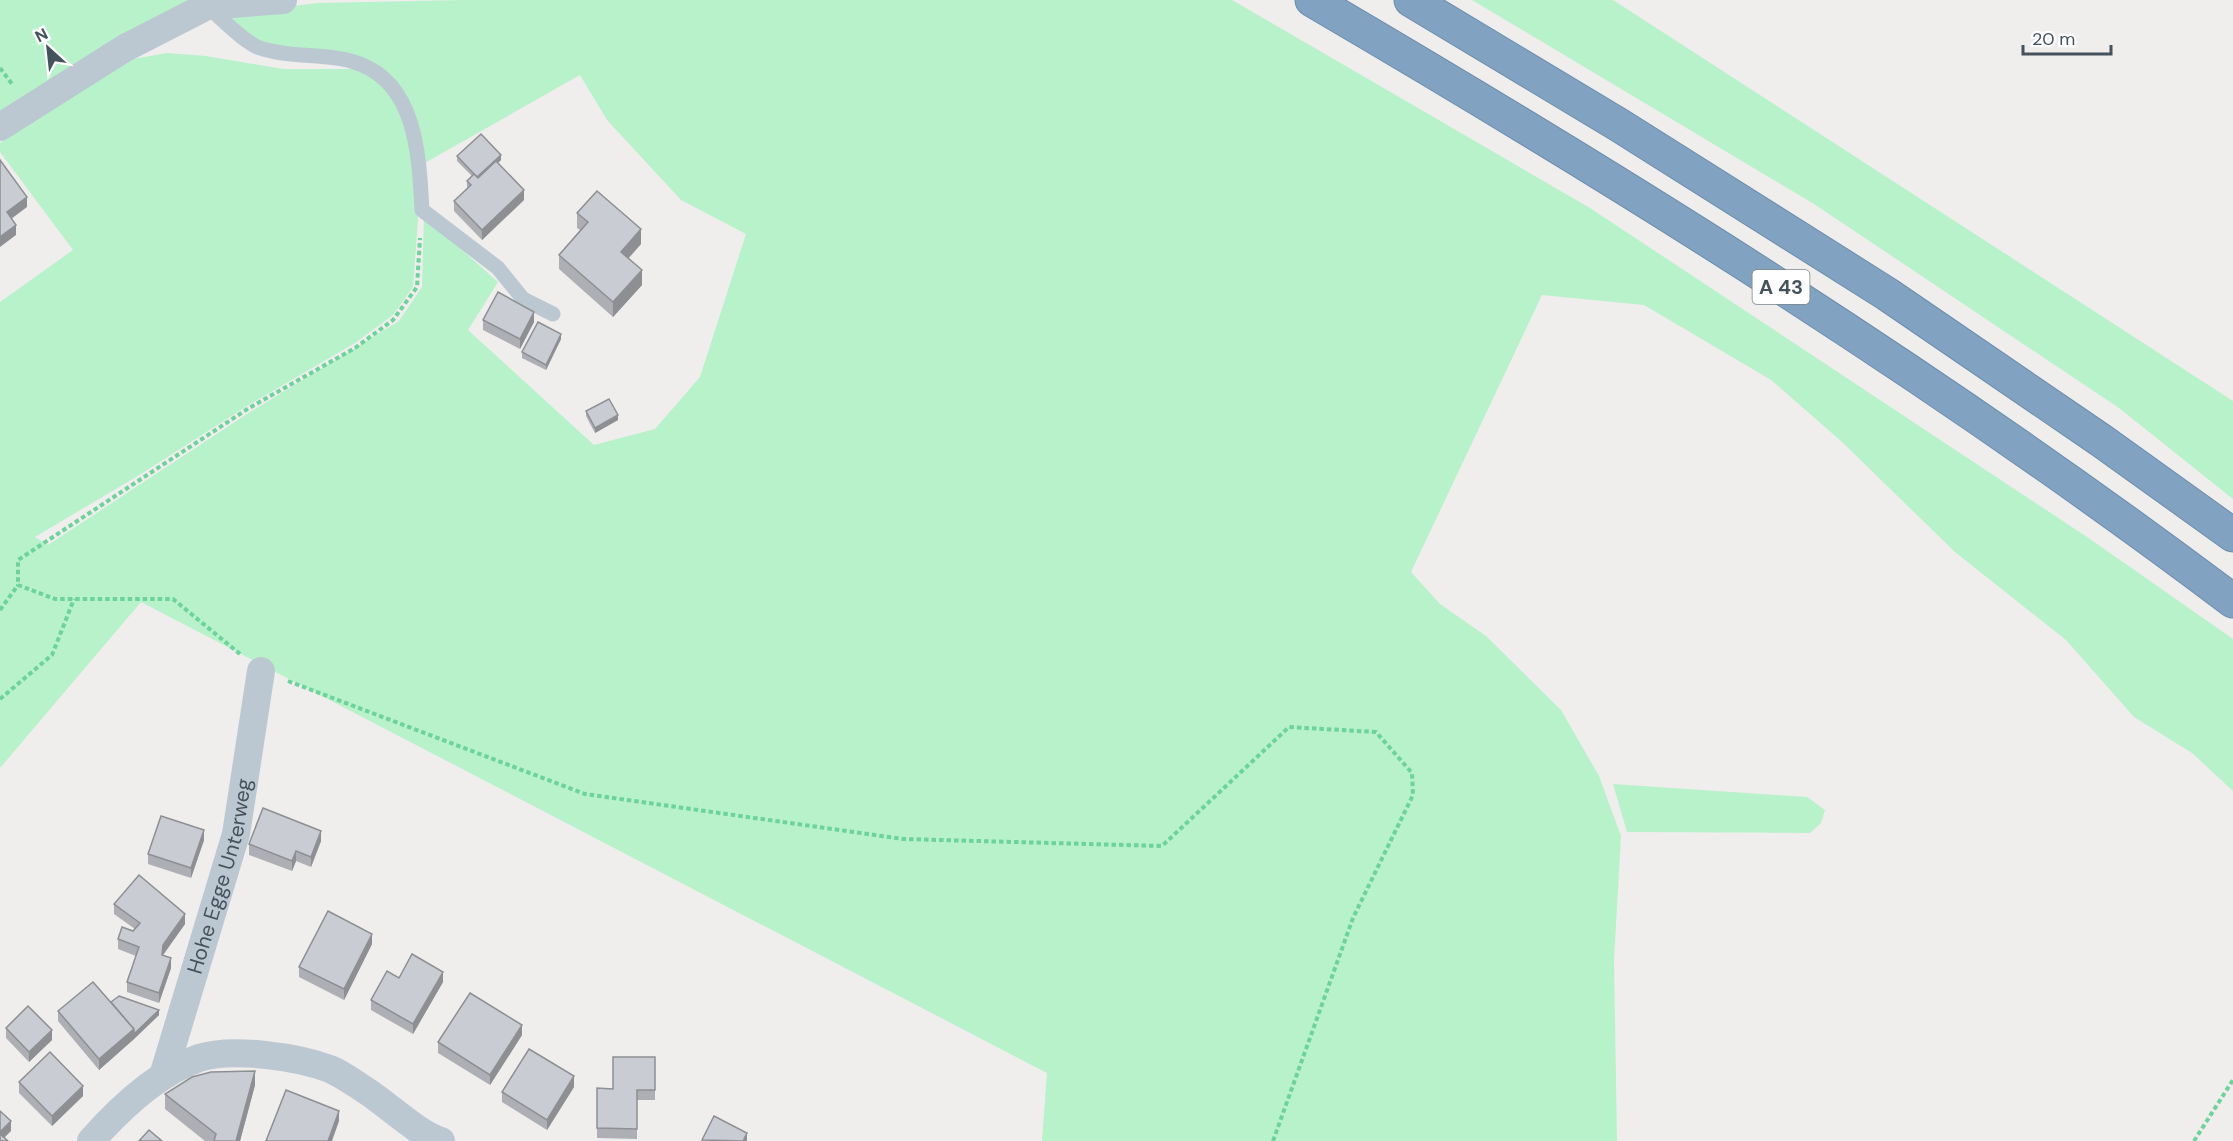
<svg xmlns="http://www.w3.org/2000/svg" width="2233" height="1141" viewBox="0 0 2233 1141" font-family="'DM Sans',sans-serif">
<style>
.green{fill:#b7f2cb}
.lines{fill:none;stroke-linecap:round;stroke-linejoin:round}
.highway-casing{stroke:#6c8dac;stroke-width:35}
.path{stroke:#6dd29b;stroke-width:4;stroke-dasharray:4.5 3;stroke-linecap:butt}
.lane{stroke:#bcc8d1;stroke-width:15}
.street{stroke:#bcc8d1;stroke-width:28}
.highway{stroke:#81a2c0;stroke-width:33}
.wall{fill:#adafb5}
.shaded-wall{fill:#8d8f93}
.building{fill:#c9ccd2;stroke:#8d8f93;stroke-width:1.5}
.labels{text-anchor:middle;dominant-baseline:central;stroke-width:5;stroke-linejoin:round;paint-order:stroke}
.shield{fill:#fff;stroke:#7c868d;stroke-width:1.5}
.shield-label{font-size:20px;font-weight:bold;fill:#44525c}
.street-label{font-size:21px;fill:#44525c;stroke:#fff}
</style>
<rect width="100%" height="100%" fill="#f0eded"/>
<g class="green">
<polygon points="0,0 204,0 0,115"/>
<polygon points="463,0 1232,0 1590,208 2090,539 2233,639 2233,791 2192,753 2134,717 2066,640 1955,552 1841,441 1771,380 1644,305 1542,295 1411,572 1440,604 1486,636 1561,710 1599,776 1621,836 1614,960 1617,1141 1042,1141 1047,1073 141,602 0,768 0,302 73,250 0,152 0,143 77,86 133,59 167,53 206,56 283,69 356,69 387,85 408,125 415,170 418,220 413,287 393,315 355,343 247,406 141,474 35,537 48,545 247,414 399,321 422,287 424,216 498,282 468,330 594,445 655,429 700,377 746,234 681,200 607,120 580,75 423,164 416,123 396,81 362,59 261,43 223,14 318,3"/>
<polygon points="1472,0 1613,0 2233,401 2233,499 2119,408 1814,204"/>
<polygon points="1613,784 1807,797 1825,810 1821,823 1810,833 1627,832"/>
</g>
<g class="lines">
<defs>
<g id="highway">
<path d="M 1312,0 C 1628,185 1940,380 2233,601"/>
<polyline points="1411,0 1619,125 1887,294 2102,441 2233,535"/>
</g>
</defs>
<use href="#highway" class="highway-casing"/>
<g class="path">
<polyline points="0,68 12,84"/>
<polyline points="0,610 18,585"/>
<polyline points="240,654 173,599 55,599 18,585 18,560 249,408 355,348 393,320 417,287 420,238"/>
<polyline points="288,681 585,794 903,839 1162,846 1289,727 1376,732 1412,773 1413,795 1353,918 1273,1141"/>
<polyline points="0,699 52,655 74,599"/>
<polyline points="2194,1141 2233,1080"/>
</g>
<path class="lane" d="M 207,6 C 220,17 246,44 260,48 C 292,59 329,52 360,64 C 417,86 419,157 422,210 L 498,268 L 523,299 L 553,314"/>
<g class="street">
<polyline points="0,127 125,48 207,6 283,0"/>
<path id="s1" d="M 163,1076 L 236,834 L 261,671"/>
<path d="M 91,1141 C 120,1108 157,1073 199,1058 C 232,1047 298,1057 330,1069 C 342,1074 354,1083 365,1090 C 386,1103 419,1135 441,1141"/>
</g>
<use href="#highway" class="highway"/>
</g>
<g class="wall">
<polygon points="457,156 501,160 498,163 524,200 482,240 454,211 454,201 467,189 467,181 472,176 457,161"/>
<polygon points="577,213 641,244 629,258 642,285 613,317 559,269 559,255 580,230 577,228"/>
<polygon points="483,320 534,322 520,349 483,330"/>
<polygon points="561,339 546,370 522,358 522,352"/>
<polygon points="586,411 618,420 595,433 586,416"/>
<polygon points="204,840 191,878 148,864 148,854"/>
<polygon points="321,841 311,867 296,861 292,871 249,855 249,844"/>
<polygon points="114,904 185,924 163,955 171,968 159,1003 127,992 127,982 136,956 118,949 118,939 133,931 135,929 114,914"/>
<polygon points="372,944 344,1000 299,977 299,967"/>
<polygon points="443,982 413,1034 371,1010 371,1000"/>
<polygon points="111,1002 159,1015 134,1039 99,1070 58,1021 58,1011"/>
<polygon points="6,1028 52,1040 29,1062 6,1038"/>
<polygon points="522,1035 490,1085 438,1053 438,1042"/>
<polygon points="655,1057 655,1100 637,1100 637,1139 597,1138 597,1088 613,1089"/>
<polygon points="19,1082 83,1096 52,1126 19,1093"/>
<polygon points="255,1085 240,1141 205,1141 165,1109 165,1094"/>
<polygon points="574,1087 547,1130 502,1102 502,1092"/>
</g>
<g class="shaded-wall">
<polygon points="501,155 501,160 477,182 477,177"/>
<polygon points="524,190 524,200 482,240 482,230"/>
<polygon points="27,197 27,207 7,222 7,212"/>
<polygon points="16,225 16,235 0,247 0,237"/>
<polygon points="641,229 641,244 621,266 621,252"/>
<polygon points="642,270 642,285 613,317 613,302"/>
<polygon points="534,312 534,322 520,349 520,339"/>
<polygon points="561,334 561,339 546,370 546,365"/>
<polygon points="618,415 618,420 595,433 595,428"/>
<polygon points="204,830 204,840 191,878 191,868"/>
<polygon points="321,831 321,841 311,867 311,857"/>
<polygon points="296,851 296,861 292,871 292,861"/>
<polygon points="185,914 185,924 163,955 162,955 163,945"/>
<polygon points="372,934 372,944 344,1000 344,989"/>
<polygon points="171,958 171,968 159,1003 159,993"/>
<polygon points="443,972 443,982 413,1034 413,1024"/>
<polygon points="159,1010 159,1015 134,1039 99,1070 99,1059 134,1029"/>
<polygon points="522,1025 522,1035 490,1085 490,1075"/>
<polygon points="52,1030 52,1040 29,1062 29,1052"/>
<polygon points="255,1071 255,1085 240,1141 236,1141"/>
<polygon points="574,1076 574,1087 547,1130 547,1120"/>
<polygon points="83,1086 83,1096 52,1126 52,1116"/>
<polygon points="339,1111 339,1121 332,1141 328,1141"/>
<polygon points="11,1121 11,1131 1,1141 0,1141 0,1132"/>
<polygon points="747,1133 747,1141 743,1141"/>
</g>
<g class="building">
<polygon points="481,134 501,155 477,177 457,156"/>
<polygon points="0,160 27,197 7,212 16,225 0,237"/>
<polygon points="496,161 524,190 482,230 454,201 471,185 467,181 474,174 478,178"/>
<polygon points="597,191 641,229 621,252 642,270 613,302 559,255 588,222 577,213"/>
<polygon points="498,292 534,312 520,339 483,320"/>
<polygon points="538,322 561,334 546,365 522,352"/>
<polygon points="609,399 618,415 595,428 586,411"/>
<polygon points="263,808 321,831 311,857 296,851 292,861 249,844"/>
<polygon points="161,816 204,830 191,868 148,854"/>
<polygon points="139,875 185,914 163,945 162,955 171,958 159,993 127,982 139,947 118,939 122,927 133,931 140,923 114,904"/>
<polygon points="328,911 372,934 344,989 299,967"/>
<polygon points="412,954 443,972 413,1024 371,1000 387,971 399,978"/>
<polygon points="93,982 134,1029 99,1059 58,1011"/>
<polygon points="470,993 522,1025 490,1075 438,1042"/>
<polygon points="119,996 159,1010 134,1034 134,1029 111,1002"/>
<polygon points="28,1006 52,1030 29,1052 6,1028"/>
<polygon points="529,1049 574,1076 547,1120 502,1092"/>
<polygon points="50,1052 83,1086 52,1116 19,1082"/>
<polygon points="613,1057 655,1057 655,1090 637,1090 637,1129 597,1128 597,1088 613,1089"/>
<polygon points="255,1071 236,1141 214,1141 216,1134 165,1094 192,1077 211,1072"/>
<polygon points="286,1090 339,1111 328,1141 266,1141"/>
<polygon points="0,1111 11,1121 0,1132"/>
<polygon points="714,1116 747,1133 743,1141 702,1140"/>
<polygon points="149,1130 162,1141 139,1141"/>
<polygon points="0,1134 8,1141 0,1141"/>
</g>
<g class="labels">
<rect class="shield" x="1752.5" y="270" width="57" height="34" rx="4.5"/>
<g class="shield-label">
<text x="1781" y="287">A 43</text>
</g>
<g class="street-label">
<text stroke="none"><textPath href="#s1" startOffset="208">Hohe Egge Unterweg</textPath></text>
</g>
</g>
<g transform="translate(48 48) rotate(333)" stroke="#ffffff" stroke-width="4.5" paint-order="stroke">
<path d="M0-4.5L10 22L0 15L-10 22Z" fill="#44525c"/>
<text y="-9" font-size="16" font-weight="bold" text-anchor="middle" fill="#44525c">N</text>
</g>
<path d="M2023 45v9h88v-9" fill="none" stroke="#44525c" stroke-width="3"/>
<text x="2032" y="45" font-size="18" fill="#44525c" stroke="#ffffff" stroke-width="4.5" paint-order="stroke">20 m</text>
</svg>
